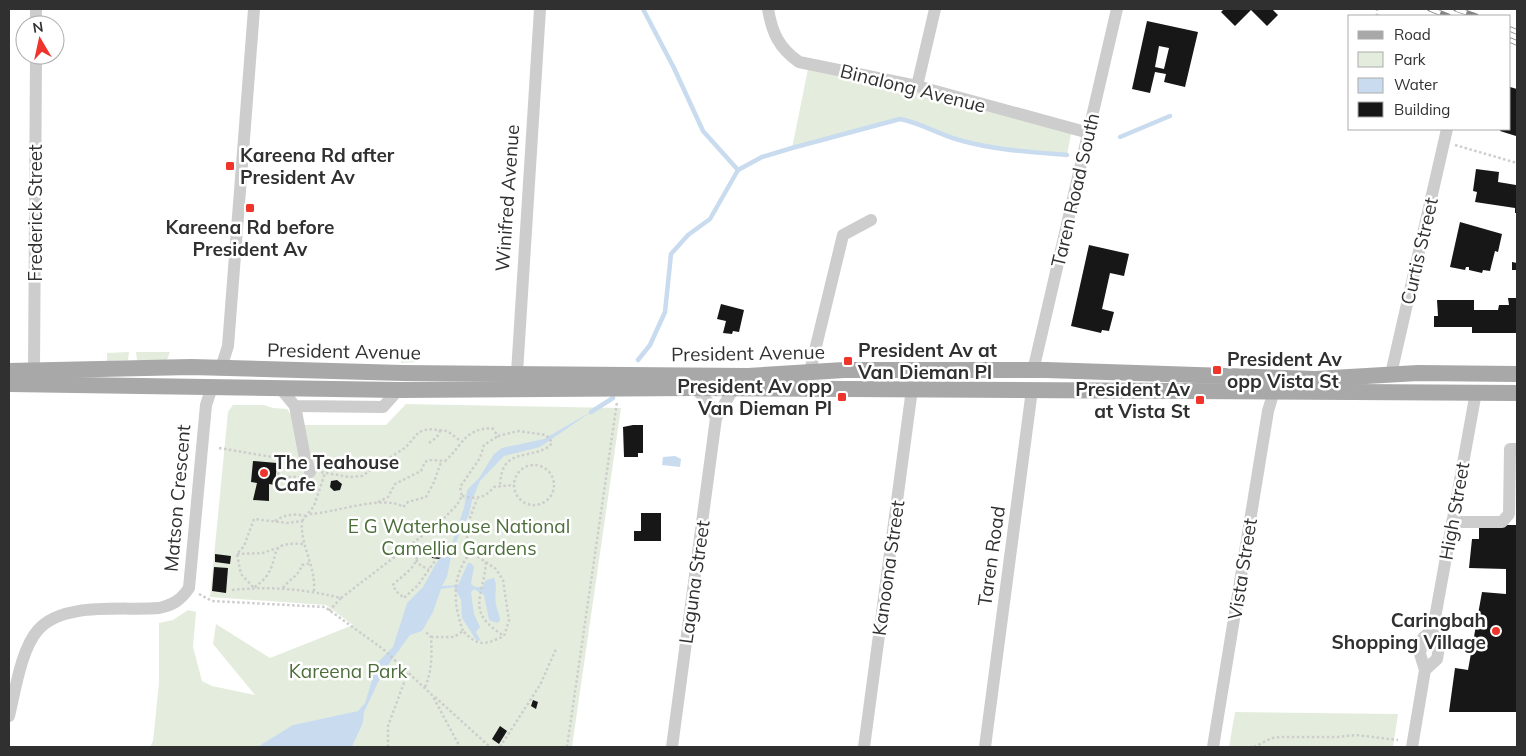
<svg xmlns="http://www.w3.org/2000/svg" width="1526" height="756" viewBox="0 0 1526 756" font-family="Mulish,sans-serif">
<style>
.green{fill:#e4eddd}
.water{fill:#c9dbee}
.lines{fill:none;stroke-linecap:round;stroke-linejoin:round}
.stream{stroke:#c9dbee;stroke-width:4.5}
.building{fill:#171717;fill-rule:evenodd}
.path{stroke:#cdcdcd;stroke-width:2.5;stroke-dasharray:2.5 2.5;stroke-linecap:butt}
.minor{stroke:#cdcdcd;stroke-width:12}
.major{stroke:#a8a8a8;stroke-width:16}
.rail-casing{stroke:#858585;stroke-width:5.5}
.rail{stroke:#fff;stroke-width:4;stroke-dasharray:11;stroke-linecap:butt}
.poi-dot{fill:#ee342b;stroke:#fff;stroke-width:2}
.labels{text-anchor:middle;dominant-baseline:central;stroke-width:5;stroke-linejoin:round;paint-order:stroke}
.street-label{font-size:19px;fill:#303030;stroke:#fff}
.poi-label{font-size:19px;font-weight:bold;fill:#303030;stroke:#fff;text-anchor:start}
.park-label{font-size:19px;fill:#4c6e3a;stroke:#fff}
</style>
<rect width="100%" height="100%" fill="#fff"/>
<g class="green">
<polygon points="809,64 1072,129 1067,155 996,148 957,139 920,123 900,119 792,148"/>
<polygon points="129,352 128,360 107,361 107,353"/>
<polygon points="136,352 170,352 167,360 137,360"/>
<polygon points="400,354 418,354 417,362 401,363"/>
<polygon points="406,404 621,408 572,747 352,747 363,723 360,711 294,725 257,747 150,747 153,741 159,683 159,623 173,620 188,610 196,612 193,647 202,681 212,686 255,695 213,644 216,624 270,658 353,625 326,605 210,597 228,412 233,405 264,405 273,408 287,409 298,425 386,425"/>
<polygon points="1235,712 1398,714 1393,747 1229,747"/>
</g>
<g class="water">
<path d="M 594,410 L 540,447 L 504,456 L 480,481 L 472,500 L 469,515 L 460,531 L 451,557 L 447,577 L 442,586 L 458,585 L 468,563 L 471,563 L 474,567 L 471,584 L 475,587 L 482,587 L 486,580 L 494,578 C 498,586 494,596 496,604 C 497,610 500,615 500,621 L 497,623 L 489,620 L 484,595 L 474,589 L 471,592 L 474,614 L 480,627 L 476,632 L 481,641 L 476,640 L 462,618 L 461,600 L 454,587 L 441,589 L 433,612 L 422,631 L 410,635 L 383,672 L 364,712 L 363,723 L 352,747 L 257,747 L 293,725 L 358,711 L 365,703 L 377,663 L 393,647 L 407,603 L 423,587 L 435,565 L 452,543 L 464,508 L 467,490 L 479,478 L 494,454 L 502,448 L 544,439 Z"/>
<polygon points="675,456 681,459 680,467 662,465 663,457"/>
</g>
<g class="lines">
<g class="stream">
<polyline points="643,9 674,68 703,131 738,170"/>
<polyline points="1120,137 1170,116"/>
<path d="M 638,360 L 650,345 L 665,312 L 671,254 L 688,235 L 710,219 L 738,170 L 762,157 L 792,148 L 900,119 C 921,123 938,134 959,140 C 994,150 1030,152 1067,155"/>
<polyline points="591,412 613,398"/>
</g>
</g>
<g class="building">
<polygon points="1224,9 1272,9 1278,15 1267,26 1251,10 1235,26 1221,12"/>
<path d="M 1147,21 L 1198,32 L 1185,87 L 1164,82 L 1166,74 L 1155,72 L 1150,93 L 1132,89 ZM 1159,46 L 1169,48 L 1164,69 L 1155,67 Z"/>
<polygon points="1510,87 1517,89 1516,136 1500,131 1501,129 1510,129"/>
<polygon points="1476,169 1499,172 1498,182 1516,185 1517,213 1515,213 1515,208 1475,202 1477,192 1473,191"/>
<polygon points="1460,222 1502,234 1498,252 1495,251 1490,271 1483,270 1482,273 1469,270 1469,267 1466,267 1465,270 1450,267"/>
<polygon points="1089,245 1129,254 1124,276 1110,273 1102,309 1114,312 1109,331 1102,330 1101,333 1071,326"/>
<polygon points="1512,262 1517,263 1517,270 1512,270"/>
<polygon points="1508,298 1517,298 1517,333 1472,333 1472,327 1434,327 1434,316 1438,316 1437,300 1474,300 1474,310 1498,310 1499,305 1509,305"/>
<polygon points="721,304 744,310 739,332 733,331 732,334 723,333 726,321 717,319"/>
<polygon points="633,425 643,425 643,453 638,453 638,457 624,457 623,427"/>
<polygon points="253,461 277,463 275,485 269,484 269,501 253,500 257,483 251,482"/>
<polygon points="337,480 342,484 340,490 334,491 330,487 331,481"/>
<polygon points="641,513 661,513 661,541 634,541 634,531 641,531"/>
<polygon points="1479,525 1517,525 1517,712 1449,712 1455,668 1468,670 1482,592 1506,594 1506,569 1469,568 1472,539 1479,539"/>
<polygon points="435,548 441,549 443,555 439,559 432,558 431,552"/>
<polygon points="215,554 231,556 230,564 215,562"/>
<polygon points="214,567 228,568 226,593 212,591"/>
<polygon points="533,700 538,702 536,709 531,706"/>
<polygon points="500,726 507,731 499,744 492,739"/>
</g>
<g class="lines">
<g class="path">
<polyline points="1377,16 1377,9"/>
<polyline points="1455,145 1517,163"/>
<polyline points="429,443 437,437 441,429"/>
<polyline points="219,448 278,458 280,461 278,477 299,477"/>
<circle cx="534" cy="485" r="20"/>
<polyline points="321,472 349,477 362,476 406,447 419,432 428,429 447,431 461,441"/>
<path d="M 462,496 C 476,499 484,499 494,487 L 514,485"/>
<path d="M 378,502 L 388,497 L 395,484 L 421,471 L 425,462 L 429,460 L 445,461 C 463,445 464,429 492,428 L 498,436 L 518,431 L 546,435 L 552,442 L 550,446 C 526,461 502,447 500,485"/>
<path d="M 310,514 C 334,513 385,494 403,507 L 408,502 L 426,497 L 434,482 L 441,462"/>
<path d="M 275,521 C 284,515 294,513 305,516"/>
<polyline points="302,521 314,506 325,473"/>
<path d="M 303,544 C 265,542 282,554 266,577 C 263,581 258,584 254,588 L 241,574 L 237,554 L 244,546 L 254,519 L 287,523 L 302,521 C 300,546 316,566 314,591"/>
<path d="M 409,547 L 416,550 C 422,565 401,576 393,585 L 396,591 L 404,598 L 418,585 L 435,561"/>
<polyline points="237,554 263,553 277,548"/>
<polyline points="416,560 421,566 429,569"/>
<path d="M 486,562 C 483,599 465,611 504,636"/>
<path d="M 283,588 C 289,579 298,577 302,565 L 311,563"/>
<path d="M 232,590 C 270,586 304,589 341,598 L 329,611"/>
<polyline points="199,594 212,601 325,607 383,649 432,695 460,747"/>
<polyline points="341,598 439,523 457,505 462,496 460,487 480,458 484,445 498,436"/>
<path d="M 463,631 C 453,603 451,576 471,552"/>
<path d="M 431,637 L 454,637 L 463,631 C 479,647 484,645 504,636 L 509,621 L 503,580 L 496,569 L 471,552 L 467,538 L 467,526 L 477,499"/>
<path d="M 425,687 C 432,671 432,655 431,637 L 426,632"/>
<polyline points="435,697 490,747"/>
<polyline points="388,747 388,726 408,672"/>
<polyline points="500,747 540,685 556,649"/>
<polyline points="567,747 617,402"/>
<polyline points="1254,747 1272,738 1283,737 1338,737 1356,735 1398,740"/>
</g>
<g class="minor">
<path d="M 768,9 C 772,33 779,48 799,62 L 917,86 L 1089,133"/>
<polyline points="36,25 36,9"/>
<polyline points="917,86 935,9"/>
<polyline points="221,368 228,346 254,9"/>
<polyline points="34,371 36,55"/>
<polyline points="810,371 843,235 871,220"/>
<polyline points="1033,371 1117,9"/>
<polyline points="517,373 540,9"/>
<polyline points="1391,374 1447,129"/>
<polyline points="695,388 708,402 716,418"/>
<polyline points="281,389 295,406 383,407 398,390"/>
<polyline points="295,406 304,453 310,472"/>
<polyline points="1452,522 1502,522 1509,514 1510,449 1517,449"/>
<polyline points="1433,629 1476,392"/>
<path d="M 9,716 C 15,692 21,649 38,630 C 63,601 124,611 159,608 C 173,605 181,600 189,588 L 206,405 L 212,387"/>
<polyline points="672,747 716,418 734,388"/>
<polyline points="864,747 912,389"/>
<polyline points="985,747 1032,390"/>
<polyline points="1213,747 1268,411 1274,391"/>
<polyline points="1412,747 1425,670 1420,654 1423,638 1433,629 1440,641 1437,659 1425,670"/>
</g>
<g class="major">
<polyline points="9,371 191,367 403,373 748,376 844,370 1046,370 1315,379 1418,373 1517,374"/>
<polyline points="9,384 398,390 695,388 1517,393"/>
</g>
<defs>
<g id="rail">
<polyline points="1430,9 1448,16"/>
<polyline points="1456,9 1476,16"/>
<polyline points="1510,29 1517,32"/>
<polyline points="1510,40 1517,43"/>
</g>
</defs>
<use href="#rail" class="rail-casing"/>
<use href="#rail" class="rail"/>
</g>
<g class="poi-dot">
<rect x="225" y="161" width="10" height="10" rx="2.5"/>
<rect x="245" y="203" width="10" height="10" rx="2.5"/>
<rect x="843" y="356" width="10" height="10" rx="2.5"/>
<rect x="1212" y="365" width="10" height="10" rx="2.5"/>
<rect x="837" y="392" width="10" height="10" rx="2.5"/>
<rect x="1195" y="395" width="10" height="10" rx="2.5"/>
<circle cx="264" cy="473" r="5"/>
<circle cx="1496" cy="631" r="5"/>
</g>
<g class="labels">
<g class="street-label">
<text transform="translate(913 88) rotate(14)">Binalong Avenue</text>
<text transform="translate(1075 190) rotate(-77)">Taren Road South</text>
<text transform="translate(507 198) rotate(-86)">Winifred Avenue</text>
<text transform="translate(35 213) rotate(-90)">Frederick Street</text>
<text transform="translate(1419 251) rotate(-77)">Curtis Street</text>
<text transform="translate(344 351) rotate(1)">President Avenue</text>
<text transform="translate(748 353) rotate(-1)">President Avenue</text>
<text transform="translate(177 498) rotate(-85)">Matson Crescent</text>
<text transform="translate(1454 511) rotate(-80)">High Street</text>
<text transform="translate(991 556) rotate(-82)">Taren Road</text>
<text transform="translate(888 568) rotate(-82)">Kanoona Street</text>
<text transform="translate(1242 569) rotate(-81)">Vista Street</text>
<text transform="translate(694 582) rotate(-82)">Laguna Street</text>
</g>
<g class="poi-label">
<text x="240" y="155">Kareena Rd after<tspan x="240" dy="22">President Av</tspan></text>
<text x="250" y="227" text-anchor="middle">Kareena Rd before<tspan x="250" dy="22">President Av</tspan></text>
<text x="858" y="350">President Av at<tspan x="858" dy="22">Van Dieman Pl</tspan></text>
<text x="1227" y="359">President Av<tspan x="1227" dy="22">opp Vista St</tspan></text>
<text x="832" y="386" text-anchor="end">President Av opp<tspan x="832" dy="22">Van Dieman Pl</tspan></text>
<text x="1190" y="389" text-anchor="end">President Av<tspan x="1190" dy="22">at Vista St</tspan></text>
<text x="274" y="462">The Teahouse<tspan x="274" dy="22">Cafe</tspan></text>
<text x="1486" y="620" text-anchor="end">Caringbah<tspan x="1486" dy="22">Shopping Village</tspan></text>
</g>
<g class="park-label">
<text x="459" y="526">E G Waterhouse National<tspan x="459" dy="22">Camellia Gardens</tspan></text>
<text x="348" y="671">Kareena Park</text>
</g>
</g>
<rect width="1526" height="756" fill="none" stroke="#303030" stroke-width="20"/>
<rect x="1348" y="15" width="162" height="115" fill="#ffffff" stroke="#acacac"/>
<rect x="1358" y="31" width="25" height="8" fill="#a8a8a8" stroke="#acacac"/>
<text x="1394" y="40" font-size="15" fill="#303030">Road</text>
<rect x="1358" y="52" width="25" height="15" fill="#e4eddd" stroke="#acacac"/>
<text x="1394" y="65" font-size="15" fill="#303030">Park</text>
<rect x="1358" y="78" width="25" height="15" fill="#c9dbee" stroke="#acacac"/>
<text x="1394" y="90" font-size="15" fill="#303030">Water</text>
<rect x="1358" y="102" width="25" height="15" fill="#171717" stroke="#acacac"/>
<text x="1394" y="115" font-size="15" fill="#303030">Building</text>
<g transform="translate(40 40) rotate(351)"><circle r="24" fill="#ffffff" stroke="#acacac"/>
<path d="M0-4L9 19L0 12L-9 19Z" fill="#ee342b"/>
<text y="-8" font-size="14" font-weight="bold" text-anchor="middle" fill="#303030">N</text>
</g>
</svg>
